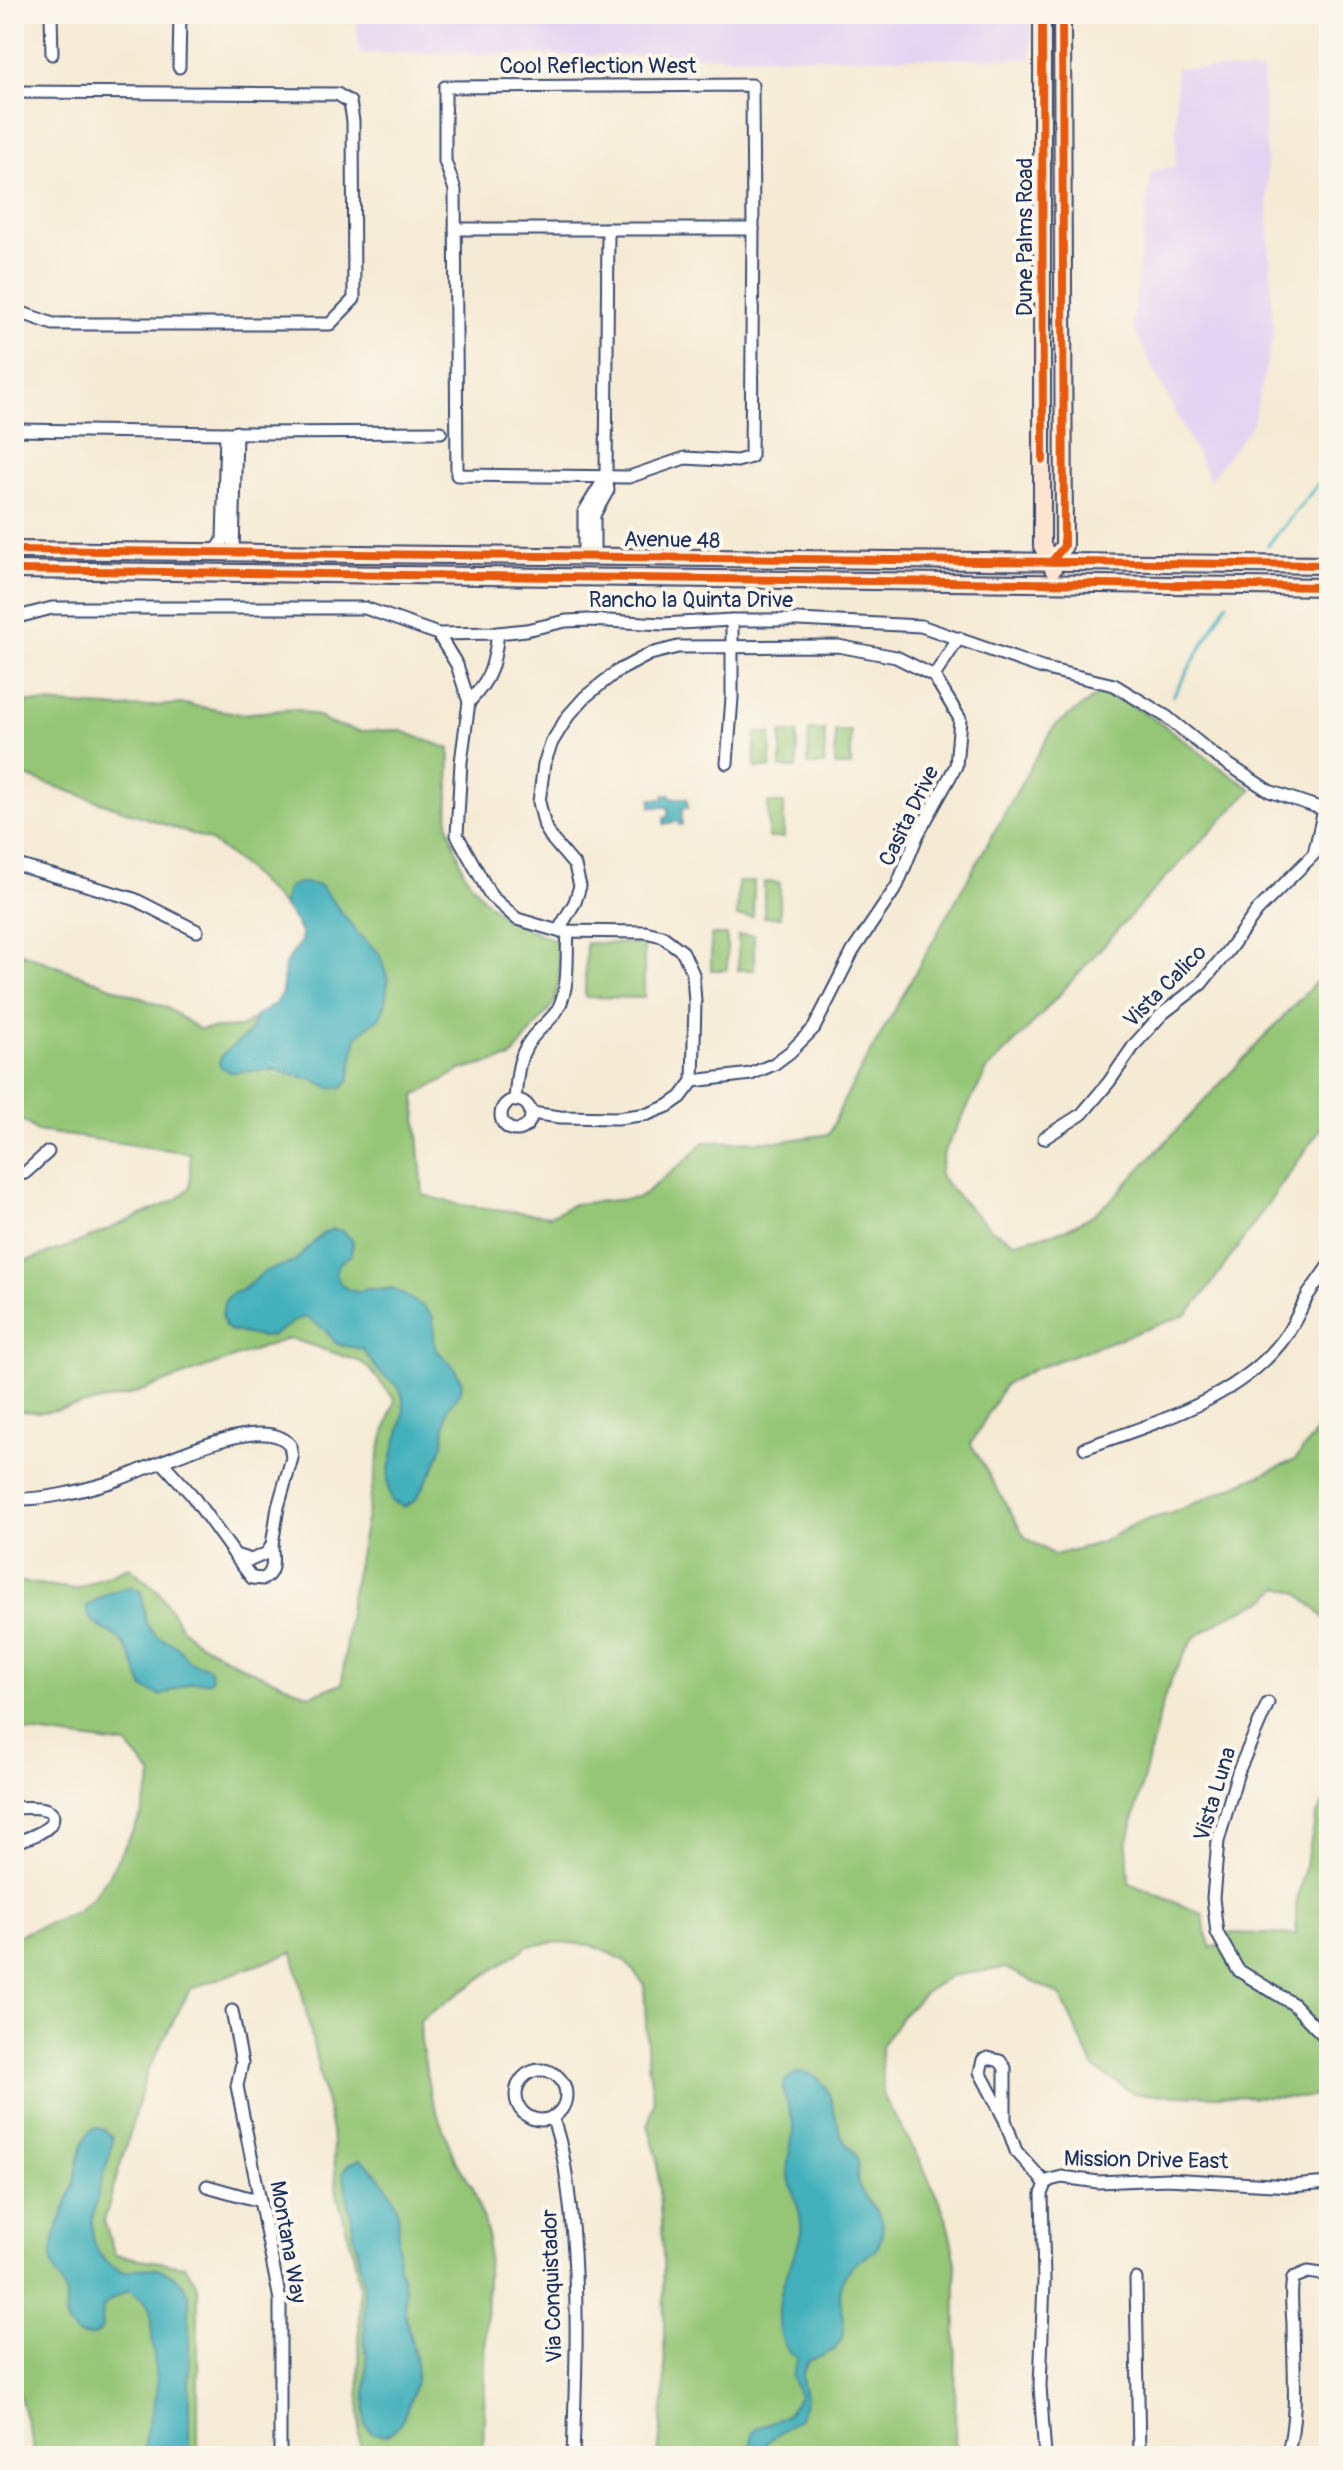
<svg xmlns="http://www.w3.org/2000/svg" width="1343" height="2470" viewBox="0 0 1343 2470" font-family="Pangolin,sans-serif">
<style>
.built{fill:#e4d3f2}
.green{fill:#95c676;stroke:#587a6a;stroke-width:2}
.water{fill:#42b1bc;stroke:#2e708d;stroke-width:2}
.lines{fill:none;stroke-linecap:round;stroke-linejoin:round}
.stream{stroke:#42b1bc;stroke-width:3}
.minor-casing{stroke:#3c4b70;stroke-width:15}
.secondary-casing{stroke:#3c4b70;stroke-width:20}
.minor{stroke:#fff;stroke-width:11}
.secondary{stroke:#fde4d0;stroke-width:16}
.cycleway-casing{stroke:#fbf7ec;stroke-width:13}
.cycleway{stroke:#e8590c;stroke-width:8}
.labels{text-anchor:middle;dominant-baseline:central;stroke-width:8;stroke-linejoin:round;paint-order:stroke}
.street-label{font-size:22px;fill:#1b2f5e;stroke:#fbf7ec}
</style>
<rect width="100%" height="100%" fill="#fbf7ec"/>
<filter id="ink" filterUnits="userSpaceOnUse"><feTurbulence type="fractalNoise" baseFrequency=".0125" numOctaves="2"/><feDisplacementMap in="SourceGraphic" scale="16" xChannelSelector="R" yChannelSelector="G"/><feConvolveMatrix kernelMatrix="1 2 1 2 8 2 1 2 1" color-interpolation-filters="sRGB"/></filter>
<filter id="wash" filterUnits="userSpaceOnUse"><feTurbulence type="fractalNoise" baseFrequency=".006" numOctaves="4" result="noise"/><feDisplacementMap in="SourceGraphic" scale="32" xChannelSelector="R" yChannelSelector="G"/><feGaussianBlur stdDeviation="1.8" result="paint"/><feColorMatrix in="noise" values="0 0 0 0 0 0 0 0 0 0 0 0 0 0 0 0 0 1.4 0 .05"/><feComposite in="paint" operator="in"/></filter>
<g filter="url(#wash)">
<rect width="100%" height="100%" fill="#f5ead4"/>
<g class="built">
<polygon points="356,14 1032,14 1031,59 359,53"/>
<polygon points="1176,68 1263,71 1273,338 1252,425 1210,480 1132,326 1151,171 1176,166"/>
</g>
<g class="green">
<path d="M 1100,693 C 1159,711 1200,758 1252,789 L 1148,896 L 1030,1027 L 987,1070 L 944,1152 L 939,1174 L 952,1191 L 992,1230 L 1015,1242 L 1065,1230 L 1093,1215 L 1113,1198 L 1329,968 L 1329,1117 L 1206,1292 L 1186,1315 L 1034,1369 L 1005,1384 L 971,1444 L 1025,1537 L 1054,1555 L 1100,1543 L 1139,1522 L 1172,1513 L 1295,1460 L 1329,1416 L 1329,1623 L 1299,1593 L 1280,1587 L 1264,1601 L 1228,1616 L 1194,1638 L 1174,1673 L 1164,1698 L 1127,1844 L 1129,1883 L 1203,1914 L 1205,1930 L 1211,1948 L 1231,1940 L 1229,1933 L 1296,1935 L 1296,1905 L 1317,1814 L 1329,1795 L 1329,2093 L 1302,2098 L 1135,2094 L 1094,2068 L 1060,1995 L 1006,1968 L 950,1976 L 923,1994 L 901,2017 L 881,2046 L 883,2095 L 920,2160 L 946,2217 L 956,2262 L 955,2456 L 658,2456 L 665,2391 L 663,2256 L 657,2155 L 648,2125 L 654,2101 L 648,2062 L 644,1984 L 624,1960 L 591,1945 L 558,1942 L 528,1946 L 420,2020 L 421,2042 L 430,2094 L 455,2160 L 473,2188 L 488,2236 L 483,2456 L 360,2456 L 359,2287 L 354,2256 L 337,2194 L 332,2131 L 293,1952 L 190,1989 L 147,2072 L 104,2221 L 115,2255 L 185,2266 L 198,2286 L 198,2456 L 36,2456 L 16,2381 L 14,1937 L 76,1912 L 92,1898 L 107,1878 L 141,1816 L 153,1776 L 127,1745 L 29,1732 L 14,1727 L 14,1581 L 75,1589 L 129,1567 L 159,1592 L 180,1626 L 194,1640 L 245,1668 L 310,1695 L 342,1684 L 350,1602 L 380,1449 L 395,1400 L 369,1368 L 361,1362 L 289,1338 L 127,1396 L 46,1412 L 14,1411 L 14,1265 L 75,1244 L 178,1199 L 190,1187 L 190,1153 L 37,1131 L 14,1114 L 14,950 L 167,1008 L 199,1029 L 241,1027 L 279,1001 L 285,984 L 285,965 L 301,941 L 302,935 L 296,922 L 284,907 L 243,866 L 209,840 L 14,772 L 14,701 L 121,708 L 184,704 L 241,714 L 295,709 L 320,717 L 328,723 L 359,731 L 399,730 L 450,749 L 448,824 L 464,873 L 481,896 L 505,919 L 556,941 L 560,965 L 556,1000 L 511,1058 L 461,1070 L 415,1096 L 423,1195 L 461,1205 L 550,1216 L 574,1204 L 639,1198 L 690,1157 L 704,1142 L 783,1141 L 829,1134 L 843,1102 L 1036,757 L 1055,726 Z"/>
<polygon points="809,730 825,730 824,765 808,765"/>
<rect x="835" y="731" width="16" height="35"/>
<rect x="755" y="733" width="16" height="35"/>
<rect x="781" y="733" width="16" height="35"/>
<rect x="768" y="803" width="16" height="35"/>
<polygon points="738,882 754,882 753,917 737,917"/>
<polygon points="764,882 780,883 780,917 764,917"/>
<rect x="711" y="935" width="16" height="35"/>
<rect x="738" y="935" width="16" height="35"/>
<polygon points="586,943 644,944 644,998 585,997"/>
</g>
<g class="water">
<polygon points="664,795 670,795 670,798 687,798 688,808 682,809 682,825 679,825 678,821 664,824 664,818 668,817 668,807 651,807 651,799 664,799"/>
<path d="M 302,883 L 318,885 L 323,889 L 362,938 L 379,953 L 388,980 L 385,1005 L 380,1017 L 357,1036 L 349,1081 L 342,1088 L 330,1088 L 314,1080 L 275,1070 L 230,1072 L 221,1067 L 219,1062 L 223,1054 L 249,1033 L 257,1015 L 275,1005 L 282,994 L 285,965 L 301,941 L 302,935 L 296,922 L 284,907 C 284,892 286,884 302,883 Z"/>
<path d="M 333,1229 L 343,1231 L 353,1241 L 351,1255 C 348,1257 344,1259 341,1262 C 330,1273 341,1289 354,1291 C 363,1293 357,1290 366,1289 C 376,1289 382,1291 392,1288 L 424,1307 L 433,1317 L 435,1349 L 453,1366 L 462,1382 L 461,1390 L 447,1410 L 443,1444 L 434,1468 L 415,1501 L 404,1507 L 392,1501 C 376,1462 416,1422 400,1390 C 394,1380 383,1378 377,1369 C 371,1363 368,1355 362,1349 L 337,1344 L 326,1331 L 307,1317 L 298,1319 L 272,1336 L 261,1337 L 229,1330 L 225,1326 L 222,1316 L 224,1302 L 231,1294 L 242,1290 L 266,1271 L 294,1262 L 322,1234 Z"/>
<path d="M 130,1587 L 141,1591 L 146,1624 L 151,1630 L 158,1637 L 176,1645 L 189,1661 L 209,1668 L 212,1677 L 210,1681 L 191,1682 L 161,1696 L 144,1688 C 136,1673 133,1654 121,1641 C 109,1628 85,1626 87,1606 C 101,1596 114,1590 130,1587 Z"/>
<path d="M 797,2073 C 833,2069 832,2114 842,2137 C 846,2145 857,2152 858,2162 C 859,2170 855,2178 859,2186 C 866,2204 885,2211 882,2233 C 879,2259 858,2255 847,2272 C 824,2307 873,2344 808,2361 L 802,2374 L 802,2383 L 806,2400 L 799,2418 L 767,2442 L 765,2456 L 750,2456 L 752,2433 L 757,2428 L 785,2416 L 799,2397 L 792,2376 L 798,2358 C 774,2347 777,2308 783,2285 C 788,2268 798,2251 801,2232 C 803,2212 791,2192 788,2172 C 786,2156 795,2139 793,2123 C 791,2108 780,2096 785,2081 Z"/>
<path d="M 96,2127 L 104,2129 L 113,2138 C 110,2175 71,2234 108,2263 C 112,2266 121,2271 125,2272 C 127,2272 136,2269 137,2269 C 158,2266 182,2273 189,2295 L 189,2456 L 144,2456 L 146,2432 L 157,2394 L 150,2309 L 145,2302 L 129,2290 L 109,2301 L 103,2307 L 101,2331 L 93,2336 L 78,2335 C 56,2318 71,2309 64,2290 C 60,2277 51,2271 52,2256 C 53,2229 67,2208 74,2184 C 78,2169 79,2148 87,2135 C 90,2130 91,2130 96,2127 Z"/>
<path d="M 359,2160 C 373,2166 389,2187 395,2202 C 403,2220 395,2244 399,2263 C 400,2274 405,2283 405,2294 C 406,2302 404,2310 406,2319 C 414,2360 425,2366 407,2409 C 402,2421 397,2431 384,2436 L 371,2432 L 365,2425 L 367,2355 L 365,2348 L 364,2288 L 343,2172 L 348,2165 Z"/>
</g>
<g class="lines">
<g class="stream">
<polyline points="1268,545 1329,471"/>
<polyline points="1173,696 1227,603"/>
</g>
</g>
</g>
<g filter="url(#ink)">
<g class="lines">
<defs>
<g id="minor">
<polyline points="51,14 52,54"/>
<polyline points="179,67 180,14"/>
<polygon points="752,85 753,229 751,457 737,461 685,458 629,477 457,475 455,190 445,161 445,87"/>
<polyline points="14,92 337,94 350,102 353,121 354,299 330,324 53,324 22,313 14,313"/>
<polyline points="455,229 753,229"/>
<polyline points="14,430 226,433 441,432"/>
<polyline points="211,552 219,547 223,540 226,433"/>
<polyline points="233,552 236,432"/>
<polyline points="584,557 584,512 606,476"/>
<polyline points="594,557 594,515 608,490 606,476 608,229"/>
<polyline points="14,618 52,608 365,608 438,634 498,633 526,630 566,621 589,620 663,624 732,620 798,620 921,626 1042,668 1114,685 1167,717 1214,755 1269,791 1329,811"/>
<polyline points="438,634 457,665 469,702 461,762 457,835 491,896 517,919 558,931 645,932 662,936 683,952 693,974 695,1002 693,1081 681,1097 668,1106 648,1114 618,1118 560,1117 531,1113"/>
<polyline points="934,676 959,638"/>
<path d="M 469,702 C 491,679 494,665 498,633"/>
<polyline points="727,763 732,698 732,620"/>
<polyline points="14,864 134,899 197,931"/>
<polyline points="558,931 575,902 580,886 575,866 552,839 545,827 539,802 544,764 552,742 568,716 585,697 616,672 650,654 678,647 838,646 896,657 934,676 960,719 956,766 918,834 897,886 853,951 814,1028 790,1052 774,1064 751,1074 693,1081"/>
<circle cx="516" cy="1115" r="15"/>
<path d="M 515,1101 C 517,1073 518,1051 538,1031 C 546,1023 554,1017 559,1007 C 570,984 566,956 568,932"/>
<polyline points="1044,1138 1082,1114 1109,1082 1135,1044 1162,1014 1201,984 1230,948 1257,911 1314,854 1324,810"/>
<polyline points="14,1176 25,1173 48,1152"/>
<path d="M 1085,1448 C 1154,1423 1244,1398 1287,1334 C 1295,1322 1301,1308 1308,1295 C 1315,1285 1322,1275 1329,1265"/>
<path d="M 14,1499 C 46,1500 80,1491 111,1482 C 146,1471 262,1409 290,1445 L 292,1458 L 278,1507 L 272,1545 L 267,1553 L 251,1560 L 235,1555 L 191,1494 L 163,1463"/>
<path d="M 235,1556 L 252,1578 L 263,1579 C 276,1572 272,1559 272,1545"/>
<polyline points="1268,1703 1238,1772 1218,1841 1213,1898 1217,1933 1238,1970 1293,2004 1329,2041"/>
<path d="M 14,1808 C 23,1808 66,1803 49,1826 C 42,1834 24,1839 14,1843"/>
<polyline points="14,1830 14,1838"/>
<polyline points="232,2011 242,2063 237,2086 280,2300 280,2456"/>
<circle cx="541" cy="2095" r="25"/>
<path d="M 552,2117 C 564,2149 567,2180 571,2214 C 579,2295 576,2375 573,2456"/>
<polyline points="1005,2120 1005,2068 1000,2061 988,2058 983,2060 980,2072 1005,2120 1016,2151 1046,2184"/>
<polyline points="207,2186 260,2201"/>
<polyline points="1136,2279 1139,2456"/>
<polyline points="1045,2456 1040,2386 1044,2281 1042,2194 1046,2184 1050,2180 1062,2177 1098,2182 1167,2179 1291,2186 1329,2183"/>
<path d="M 1287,2456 C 1299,2414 1293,2366 1293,2323 C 1292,2307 1290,2294 1293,2278 L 1308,2272 L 1329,2275"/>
</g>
<g id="secondary">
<polyline points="1042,14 1042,546 1052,561 1053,569"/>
<polyline points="14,550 1329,565"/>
<polyline points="1052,561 1064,546 1062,14"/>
<polyline points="14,570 1329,587"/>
</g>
</defs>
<use href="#minor" class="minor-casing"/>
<use href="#secondary" class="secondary-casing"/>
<use href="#minor" class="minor"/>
<use href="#secondary" class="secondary"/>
<defs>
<g id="cycleway">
<polyline points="1042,14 1043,460"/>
<polyline points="14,550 1329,565"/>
<polyline points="1052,561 1064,546 1062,14"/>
<polyline points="14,570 1329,587"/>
</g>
</defs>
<use href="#cycleway" class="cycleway-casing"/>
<use href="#cycleway" class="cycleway"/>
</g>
</g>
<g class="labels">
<g class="street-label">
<text x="598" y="66">Cool Reflection West</text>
<text transform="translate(1025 237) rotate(-90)">Dune Palms Road</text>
<text transform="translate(672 540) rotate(1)">Avenue 48</text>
<text x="691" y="600">Rancho la Quinta Drive</text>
<text transform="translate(909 816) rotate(-64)">Casita Drive</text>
<text transform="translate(1165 986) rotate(-45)">Vista Calico</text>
<text transform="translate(1215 1794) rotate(-73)">Vista Luna</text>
<text transform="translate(1146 2160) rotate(1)">Mission Drive East</text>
<text transform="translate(288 2242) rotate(80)">Montana Way</text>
<text transform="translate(552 2286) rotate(-92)">Via Conquistador</text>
</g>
</g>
<rect width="1343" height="2470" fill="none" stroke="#fbf7ec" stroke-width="48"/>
</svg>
